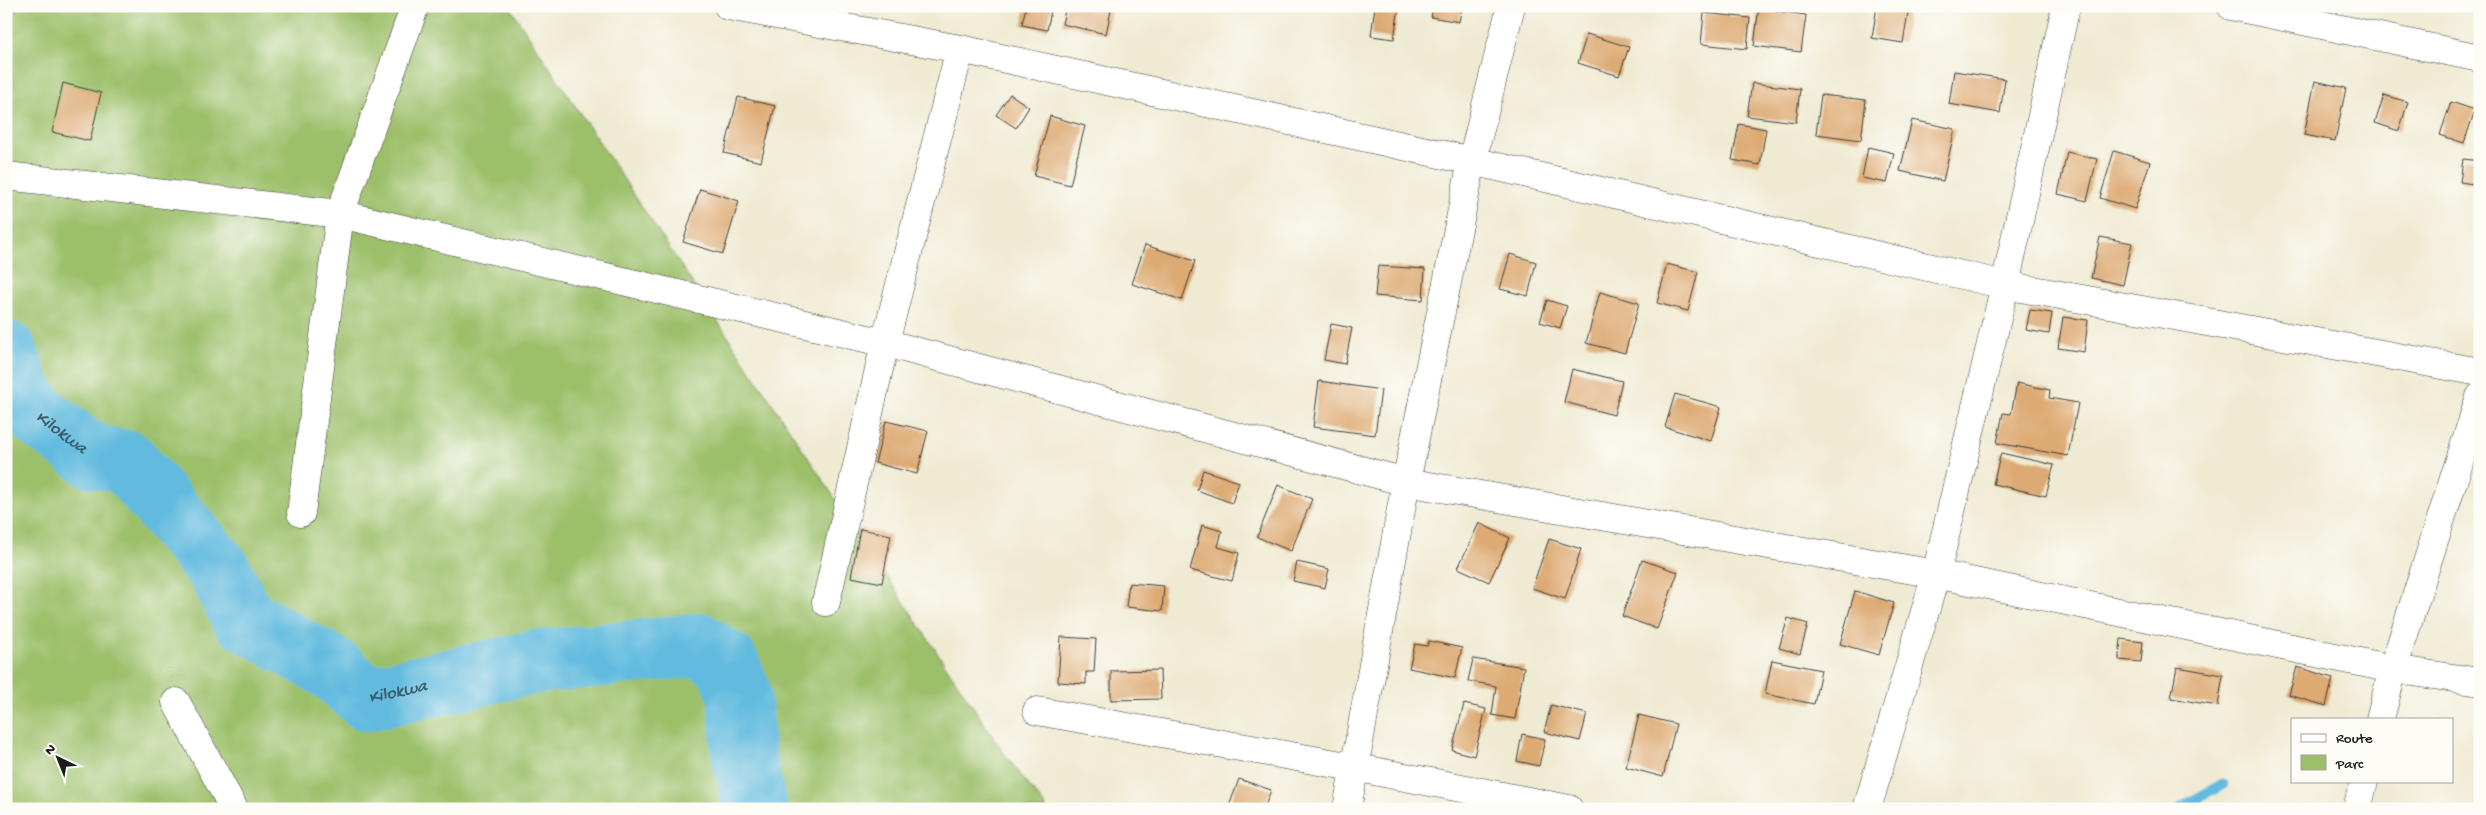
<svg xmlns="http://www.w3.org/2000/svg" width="2486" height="815" viewBox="0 0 2486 815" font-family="'Gochi Hand',sans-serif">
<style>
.green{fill:#9cc06a;stroke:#5c6e43}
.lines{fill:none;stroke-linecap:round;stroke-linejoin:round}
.stream{stroke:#62bbdf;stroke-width:11}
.river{stroke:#62bbdf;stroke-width:64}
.building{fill:#ddaa73}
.minor-casing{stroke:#3c3b37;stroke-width:29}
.minor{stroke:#fff;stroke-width:28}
.labels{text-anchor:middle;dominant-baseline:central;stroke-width:4;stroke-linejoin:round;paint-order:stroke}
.water-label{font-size:18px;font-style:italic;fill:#385c6a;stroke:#fdfcf7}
</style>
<rect width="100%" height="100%" fill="#fdfcf7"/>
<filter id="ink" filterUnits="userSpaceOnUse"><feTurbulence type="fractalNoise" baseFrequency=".02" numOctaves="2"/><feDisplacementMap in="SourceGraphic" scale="10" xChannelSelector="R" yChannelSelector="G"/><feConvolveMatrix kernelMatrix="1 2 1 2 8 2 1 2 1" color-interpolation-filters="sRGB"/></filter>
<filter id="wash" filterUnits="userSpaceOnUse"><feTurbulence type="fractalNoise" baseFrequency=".0096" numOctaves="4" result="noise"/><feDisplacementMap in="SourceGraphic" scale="20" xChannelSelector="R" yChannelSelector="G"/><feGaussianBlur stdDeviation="1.12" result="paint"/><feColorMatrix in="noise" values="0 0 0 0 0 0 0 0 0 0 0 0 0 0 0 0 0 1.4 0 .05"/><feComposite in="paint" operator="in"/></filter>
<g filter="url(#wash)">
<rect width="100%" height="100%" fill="#efead2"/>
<polygon class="green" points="6,6 509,6 1003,752 1047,809 6,809"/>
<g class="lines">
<polyline class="stream" points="2179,809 2223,784"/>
<path class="river" id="s1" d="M 6,353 L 20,393 L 40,417 L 92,456 L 127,462 L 219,570 L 243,618 L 333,669 L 367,699 L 535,662 L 700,645 L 727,663 L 739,692 L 744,760 L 756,809"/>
</g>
<g id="blocks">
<g class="building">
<polygon points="1026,6 1052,6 1047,30 1022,25"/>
<polygon points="1066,6 1112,6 1106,34 1062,24"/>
<polygon points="1375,6 1399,7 1394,39 1371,36"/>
<polygon points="1433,6 1462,6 1459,22 1431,17"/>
<polygon points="1759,6 1776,6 1776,11 1806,15 1801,52 1754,46"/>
<polygon points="1877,6 1909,6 1903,43 1872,38"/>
<polygon points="1704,13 1750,18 1747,49 1701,44"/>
<polygon points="1587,34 1629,47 1619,76 1578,63"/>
<polygon points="1954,71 2005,79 2000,113 1949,104"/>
<polygon points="2315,81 2346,88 2335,141 2304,135"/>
<polygon points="63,83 101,93 90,141 52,132"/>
<polygon points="1752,83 1800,89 1796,122 1747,116"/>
<polygon points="1010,94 1029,107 1016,128 996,115"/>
<polygon points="1821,95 1866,100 1861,140 1816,134"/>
<polygon points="2384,95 2408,102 2399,131 2375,123"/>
<polygon points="738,97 775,106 761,162 724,153"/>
<polygon points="2451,102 2475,110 2464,143 2440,135"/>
<polygon points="1050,116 1085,126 1070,185 1034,176"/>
<polygon points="1912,120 1955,129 1943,181 1900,171"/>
<polygon points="1739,124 1766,129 1760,165 1732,160"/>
<polygon points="1868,147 1894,153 1887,183 1862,178"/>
<polygon points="2114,151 2150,162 2135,209 2100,198"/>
<polygon points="2067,152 2097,159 2087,201 2058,194"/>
<polygon points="2463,159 2480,161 2480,185 2460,182"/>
<polygon points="700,189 739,201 723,254 683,242"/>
<polygon points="2100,237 2132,243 2123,285 2091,278"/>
<polygon points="1145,245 1195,261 1182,300 1132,284"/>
<polygon points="1510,254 1536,262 1528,296 1500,289"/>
<polygon points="1667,264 1698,272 1688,311 1657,303"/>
<polygon points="1378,266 1425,269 1423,300 1375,296"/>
<polygon points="1600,292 1639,303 1625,353 1586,343"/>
<polygon points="1547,300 1567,306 1560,328 1540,322"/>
<polygon points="2030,310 2052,313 2049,334 2026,330"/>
<polygon points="2063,317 2088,320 2084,352 2058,348"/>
<polygon points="1331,324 1352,328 1345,364 1324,360"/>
<polygon points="1572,369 1622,381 1614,415 1564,402"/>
<polygon points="1319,381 1381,390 1375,435 1313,427"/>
<polygon points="2017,383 2050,390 2049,398 2078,403 2068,456 1997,443 2003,413 2011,414"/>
<polygon points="1675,394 1721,407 1711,441 1665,427"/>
<polygon points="886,421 928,431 917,474 875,463"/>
<polygon points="2001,453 2054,465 2046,496 1993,484"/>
<polygon points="1203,470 1239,482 1232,503 1197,490"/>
<polygon points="1278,485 1312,499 1291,551 1257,537"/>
<polygon points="1479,523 1510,538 1489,582 1458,568"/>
<polygon points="1202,525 1222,531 1218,547 1239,553 1232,581 1190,570"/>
<polygon points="860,529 891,535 882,583 851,577"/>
<polygon points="1549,539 1581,549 1565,599 1532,588"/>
<polygon points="1642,560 1678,572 1657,629 1622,616"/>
<polygon points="1297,562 1329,569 1325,588 1293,581"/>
<polygon points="1129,583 1164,586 1162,611 1126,607"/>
<polygon points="1855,591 1894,603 1879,655 1840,644"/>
<polygon points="1788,618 1808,624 1800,654 1779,648"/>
<polygon points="1061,637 1096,639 1094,672 1086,672 1086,684 1058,682"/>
<polygon points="2121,639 2143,642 2141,662 2119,660"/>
<polygon points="1429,641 1462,648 1455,678 1409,668 1415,644 1427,646"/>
<polygon points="1473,659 1524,667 1515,719 1492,715 1496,686 1468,681"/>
<polygon points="1772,660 1821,670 1814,704 1765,694"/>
<polygon points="2177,667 2223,675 2218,706 2171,698"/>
<polygon points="2297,667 2333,678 2326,706 2289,695"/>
<polygon points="1160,670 1161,699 1111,700 1111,671"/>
<polygon points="1464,704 1486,709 1474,756 1452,750"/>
<polygon points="1551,705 1587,714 1580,741 1544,732"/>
<polygon points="1639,715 1676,724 1663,777 1626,767"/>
<polygon points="1522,734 1545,739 1539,766 1517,761"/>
<polygon points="1239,779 1271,790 1264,809 1228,809"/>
</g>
</g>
</g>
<g filter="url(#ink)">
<use href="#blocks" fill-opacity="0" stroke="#3c3b37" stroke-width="1"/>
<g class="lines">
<defs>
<g id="minor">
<polyline points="728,6 960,49 1472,161 2005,285 2480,372"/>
<polyline points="2231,6 2480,58"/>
<polyline points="6,176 340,214 885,343 1406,482 1936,574 2393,669 2480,682"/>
<polyline points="301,513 340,214 415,6"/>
<polyline points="826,602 885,343 960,49"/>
<polyline points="176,702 234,809"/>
<polyline points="1037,711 1353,767 1569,809"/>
<polyline points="2380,719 2393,669 2480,397"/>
<polyline points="1347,809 1406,482 1472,161 1511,6"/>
<polyline points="1867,809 1936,574 2005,285 2066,6"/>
<polyline points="2357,809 2364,781"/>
</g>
</defs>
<use href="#minor" class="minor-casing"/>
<use href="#minor" class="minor"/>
</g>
</g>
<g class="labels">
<g class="water-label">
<text stroke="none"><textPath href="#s1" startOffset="100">Kilokwa</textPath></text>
<text stroke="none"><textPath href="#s1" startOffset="550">Kilokwa</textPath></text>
</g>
</g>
<rect width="2486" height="815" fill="none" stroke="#fdfcf7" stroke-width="25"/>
<rect x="2291" y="718" width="162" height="65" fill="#fdfcf7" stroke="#a3a29f"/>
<rect x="2301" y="734" width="25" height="8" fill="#ffffff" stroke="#a3a29f"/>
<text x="2336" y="742" font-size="15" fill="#1c1c1c">Route</text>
<rect x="2301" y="755" width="25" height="15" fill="#9cc06a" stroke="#a3a29f"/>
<text x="2336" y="768" font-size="15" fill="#1c1c1c">Parc</text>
<g transform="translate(58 758) rotate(317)" stroke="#fdfcf7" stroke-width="4" paint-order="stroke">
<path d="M0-4L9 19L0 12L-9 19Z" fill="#1c1c1c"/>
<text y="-8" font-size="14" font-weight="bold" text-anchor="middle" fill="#1c1c1c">N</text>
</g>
</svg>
